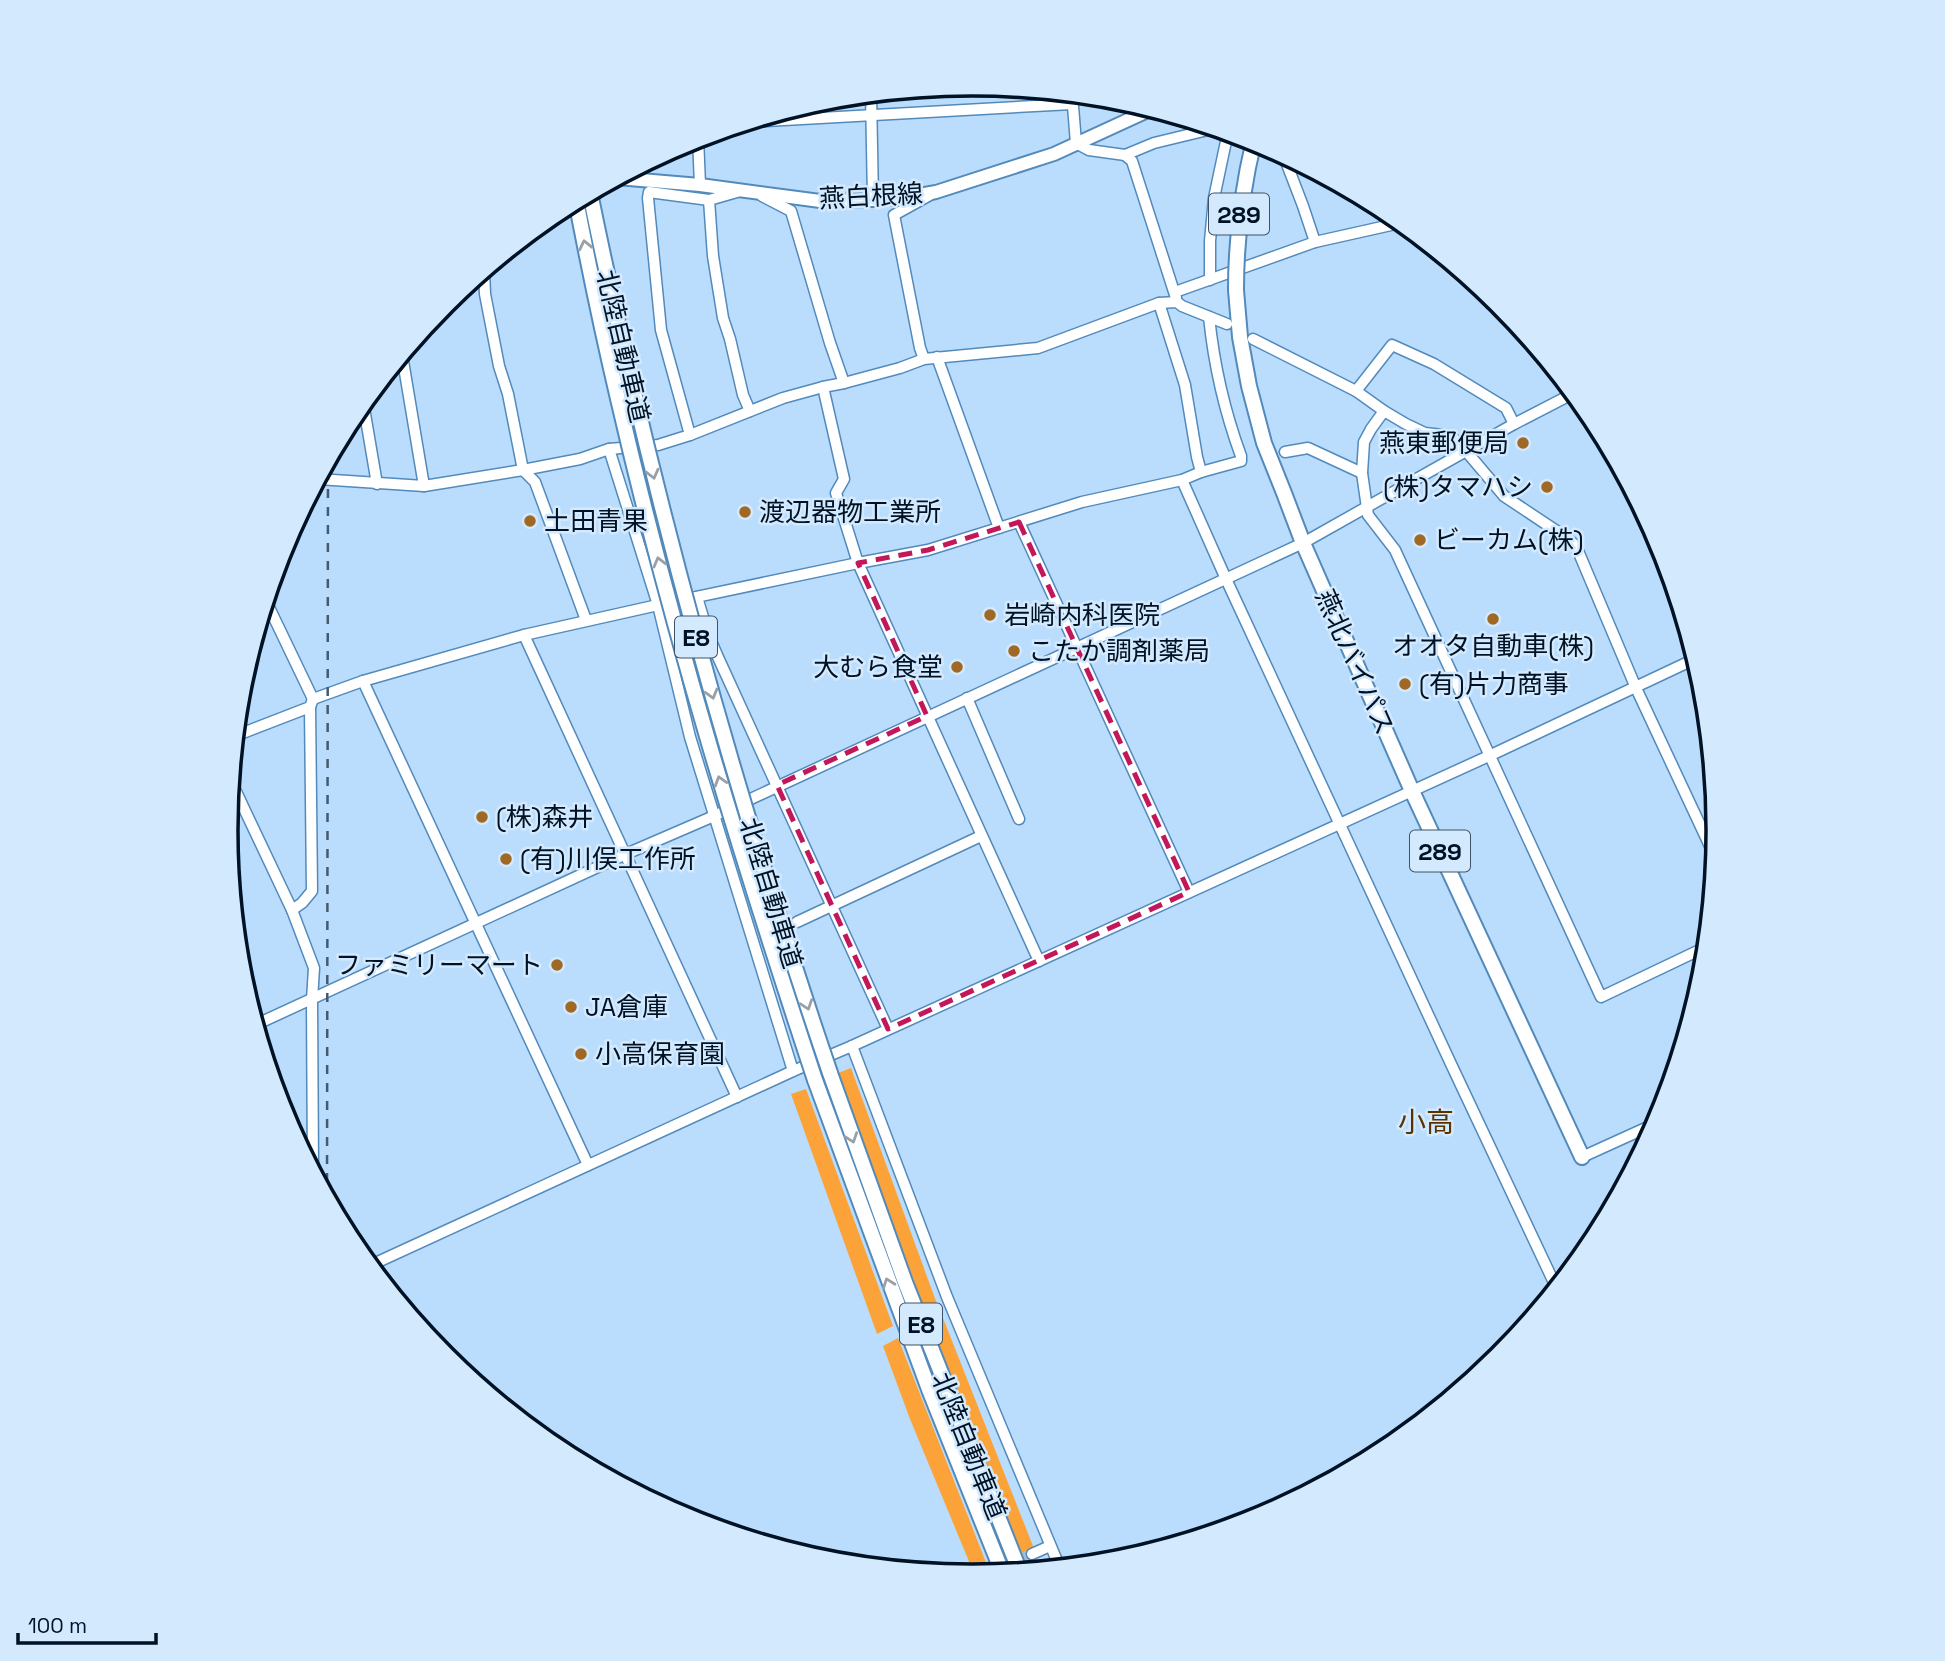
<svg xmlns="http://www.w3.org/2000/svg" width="1945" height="1661" viewBox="0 0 1945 1661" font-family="'Space Grotesk','Noto Sans JP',sans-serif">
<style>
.green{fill:#fba339}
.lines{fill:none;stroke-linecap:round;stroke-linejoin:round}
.minor-tunnel{stroke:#9fbfdc;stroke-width:10;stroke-dasharray:10 5;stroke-linecap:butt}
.minor-casing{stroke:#528abb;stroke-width:13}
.major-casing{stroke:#528abb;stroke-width:16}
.highway-casing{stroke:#528abb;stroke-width:18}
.minor{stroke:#fff;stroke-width:10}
.major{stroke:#fff;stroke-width:12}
.highway{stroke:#fff;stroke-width:14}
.rail{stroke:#435a71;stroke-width:2.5;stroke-dasharray:9 9;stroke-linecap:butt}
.highway-bridge-casing{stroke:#528abb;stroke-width:18;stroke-linecap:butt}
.highway-bridge{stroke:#fff;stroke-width:14}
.oneway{stroke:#99a0a7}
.marked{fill:none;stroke:#c2185b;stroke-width:5;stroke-dasharray:14 9;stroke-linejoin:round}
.poi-dot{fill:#a06825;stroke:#d2e9fe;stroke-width:2.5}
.labels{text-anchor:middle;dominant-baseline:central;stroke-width:5;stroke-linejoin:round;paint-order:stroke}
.shield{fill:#d2e9fe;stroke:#3f5265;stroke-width:2}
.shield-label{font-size:24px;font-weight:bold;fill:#001224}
.street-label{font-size:26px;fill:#001224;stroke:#d2e9fe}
.poi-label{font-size:26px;fill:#001224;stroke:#d2e9fe;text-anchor:start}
.neighbourhood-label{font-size:28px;fill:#593401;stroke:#d2e9fe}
.rim{fill:none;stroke:#001224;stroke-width:3.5}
</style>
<rect width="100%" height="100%" fill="#bbddfd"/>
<g class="green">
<polygon points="851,1068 937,1304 925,1311 838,1073"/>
<polygon points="806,1089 893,1326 877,1334 791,1094"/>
<polygon points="943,1318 1033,1546 1032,1548 1022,1553 988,1475 931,1324"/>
<polygon points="898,1338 989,1570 975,1576 910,1419 883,1346"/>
</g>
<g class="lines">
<polyline class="minor-tunnel" points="982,1576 1032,1554"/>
<defs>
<g id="minor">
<polyline points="871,94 873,200"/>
<polyline points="1072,94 1076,143 1089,150 1125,155 1154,143 1216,128"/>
<polyline points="748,122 1072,104"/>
<polyline points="698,137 700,185"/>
<polyline points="1283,154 1303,206 1315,242"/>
<polyline points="1125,155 1132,161 1176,298"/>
<polyline points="737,192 709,200 713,256 723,318 730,339 743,395 750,411"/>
<polyline points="762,196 791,211 830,343 844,383"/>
<polyline points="484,270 485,294 499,366 508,394 523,470 535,482 586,620"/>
<polyline points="1210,280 1210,241 1214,198 1228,132"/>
<polyline points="1175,292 1315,242 1391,225"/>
<polyline points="1159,303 1185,385 1197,457 1201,472"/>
<polyline points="1253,339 1356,391 1384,411 1406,424 1425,433 1451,436 1466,451 1504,496 1567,538 1576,546 1636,688 1716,859"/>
<polyline points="402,355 424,486"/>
<polyline points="937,357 999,528"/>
<polyline points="924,359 920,348 894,215 930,195"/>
<polyline points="823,387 844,479 836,493 858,563 1039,961"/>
<polyline points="1356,391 1392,345 1434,364 1506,408 1514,424"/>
<polyline points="363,402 377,484"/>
<polyline points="1384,411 1371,429 1364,442 1362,473 1368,515 1395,550 1601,997 1708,946"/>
<polyline points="690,435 661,330 648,198 649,192 709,200"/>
<polyline points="609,449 658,605 690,737 793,1071"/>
<polyline points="1285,452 1308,448 1362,473"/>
<polyline points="318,479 424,486 523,470 580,459 609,449 658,445 690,435 783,398 823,387 844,383 900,368 924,359 1038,348 1159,303 1177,302 1182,306 1227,324"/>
<polyline points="1182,480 1226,579 1451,1064 1557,1289"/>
<polyline points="1019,522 1189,892"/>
<polyline points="697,597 708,634 717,655 888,1029"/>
<polyline points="266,601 313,699"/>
<polyline points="524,635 737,1097"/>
<polyline points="363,681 588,1165"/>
<polyline points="967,698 1019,819"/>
<path d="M 235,736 L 310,707 L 313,699 L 363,681 L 524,635 L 658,605 L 858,563 L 928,550 L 1082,502 L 1182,480 L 1201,472 L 1241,461 L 1241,456 C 1224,410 1214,365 1209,317"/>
<polyline points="231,781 292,910 314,968 312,1000 313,1172"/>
<polyline points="292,910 302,903 312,891 310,707"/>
<polyline points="797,922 981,836"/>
<polyline points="255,1025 626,854 714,816 1303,543 1514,424 1574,393"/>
<polyline points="852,1046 947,1297 1060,1568"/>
<polyline points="1582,1157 1659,1122"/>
<polyline points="369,1266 793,1071 852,1046 1491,755 1697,658"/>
<polyline points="1032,1554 1050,1546"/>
</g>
<polyline id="major" points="617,178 700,185 820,201 873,200 908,197 936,192 1054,154 1152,109"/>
<g id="highway">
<polyline points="1236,290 1240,337 1249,386 1264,443 1284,493 1303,543 1412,791 1582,1157"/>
<polyline points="830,1073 905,1282 1020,1572"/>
<polyline points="815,1080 930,1392 1003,1574"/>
</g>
</defs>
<use href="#minor" class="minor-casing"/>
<use href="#major" class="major-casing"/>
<use href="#highway" class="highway-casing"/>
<use href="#minor" class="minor"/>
<use href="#major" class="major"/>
<use href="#highway" class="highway"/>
<polyline class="rail" points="327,1200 328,460"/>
<defs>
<g id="highway-bridge">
<path d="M 590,193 C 651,491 732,785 830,1073"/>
<path d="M 576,200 C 589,268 603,335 619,403 C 672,632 741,857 815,1080"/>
<path d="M 1236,290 C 1236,239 1242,190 1254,140"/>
</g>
</defs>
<use href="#highway-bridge" class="highway-bridge-casing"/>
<use href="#highway-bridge" class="highway-bridge"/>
</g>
<defs><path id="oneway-chevron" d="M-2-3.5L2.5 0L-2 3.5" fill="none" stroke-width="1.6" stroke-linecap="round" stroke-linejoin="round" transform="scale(1.75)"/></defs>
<g class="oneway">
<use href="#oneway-chevron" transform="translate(585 245) rotate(-102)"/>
<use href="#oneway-chevron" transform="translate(653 474) rotate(76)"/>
<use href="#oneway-chevron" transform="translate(659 562) rotate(-105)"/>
<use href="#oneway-chevron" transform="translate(712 694) rotate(74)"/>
<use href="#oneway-chevron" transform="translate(720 781) rotate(-107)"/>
<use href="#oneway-chevron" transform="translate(807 1005) rotate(71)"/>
<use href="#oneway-chevron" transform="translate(852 1138) rotate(71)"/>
<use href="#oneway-chevron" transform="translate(888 1283) rotate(-110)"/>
</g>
<path class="marked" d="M 1019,522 L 1189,892 L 888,1029 L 777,785 L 927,716 L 858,563 L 928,550 Z"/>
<g class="poi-dot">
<circle cx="1523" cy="443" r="7"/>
<circle cx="1547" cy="487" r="7"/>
<circle cx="745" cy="512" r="7"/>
<circle cx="530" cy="521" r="7"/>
<circle cx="1420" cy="540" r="7"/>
<circle cx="990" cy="615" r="7"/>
<circle cx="1493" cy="619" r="7"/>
<circle cx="1014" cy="651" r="7"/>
<circle cx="957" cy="667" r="7"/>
<circle cx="1405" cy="684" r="7"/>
<circle cx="482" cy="817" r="7"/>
<circle cx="506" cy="859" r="7"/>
<circle cx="557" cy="965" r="7"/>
<circle cx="571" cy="1007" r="7"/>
<circle cx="581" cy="1054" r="7"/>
</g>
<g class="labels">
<g class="shield">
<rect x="1209" y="193.5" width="60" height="41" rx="5"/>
<rect x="675" y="616.5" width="42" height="41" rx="5"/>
<rect x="1410" y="830.5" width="60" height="41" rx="5"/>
<rect x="900" y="1303.5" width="42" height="41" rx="5"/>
</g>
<g class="shield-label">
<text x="1239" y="214">289</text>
<text x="696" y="637">E8</text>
<text x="1440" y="851">289</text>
<text x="921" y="1324">E8</text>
</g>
<g class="street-label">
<text transform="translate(871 196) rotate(-3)">燕白根線</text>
<text transform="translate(623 346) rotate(77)">北陸自動車道</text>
<text transform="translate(1355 662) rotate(66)">燕北バイパス</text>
<text transform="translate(771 893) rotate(73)">北陸自動車道</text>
<text transform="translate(969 1446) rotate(68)">北陸自動車道</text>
</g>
<g class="poi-label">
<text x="1509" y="443" text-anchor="end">燕東郵便局</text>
<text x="1533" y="487" text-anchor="end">(株)タマハシ</text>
<text x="759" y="512">渡辺器物工業所</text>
<text x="544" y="521">土田青果</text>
<text x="1434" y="540">ビーカム(株)</text>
<text x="1004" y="615">岩崎内科医院</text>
<text x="1493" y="646" text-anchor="middle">オオタ自動車(株)</text>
<text x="1028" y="651">こたか調剤薬局</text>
<text x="943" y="667" text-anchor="end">大むら食堂</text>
<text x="1419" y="684">(有)片力商事</text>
<text x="496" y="817">(株)森井</text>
<text x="520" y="859">(有)川俣工作所</text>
<text x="543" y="965" text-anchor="end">ファミリーマート</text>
<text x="585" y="1007">JA倉庫</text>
<text x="595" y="1054">小高保育園</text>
</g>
<g class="neighbourhood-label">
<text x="1426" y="1122">小高</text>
</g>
</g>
<path d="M0 0H1945V1661H0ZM238 830a734 734 0 1 1 1468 0a734 734 0 1 1-1468 0Z" fill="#d2e9fe" fill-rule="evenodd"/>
<path class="rim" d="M238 830a734 734 0 1 1 1468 0a734 734 0 1 1-1468 0Z"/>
<path d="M18 1633v10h138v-10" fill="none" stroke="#001224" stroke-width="3.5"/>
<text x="28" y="1633" font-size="21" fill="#001224" stroke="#d2e9fe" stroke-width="5" paint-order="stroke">100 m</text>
</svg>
